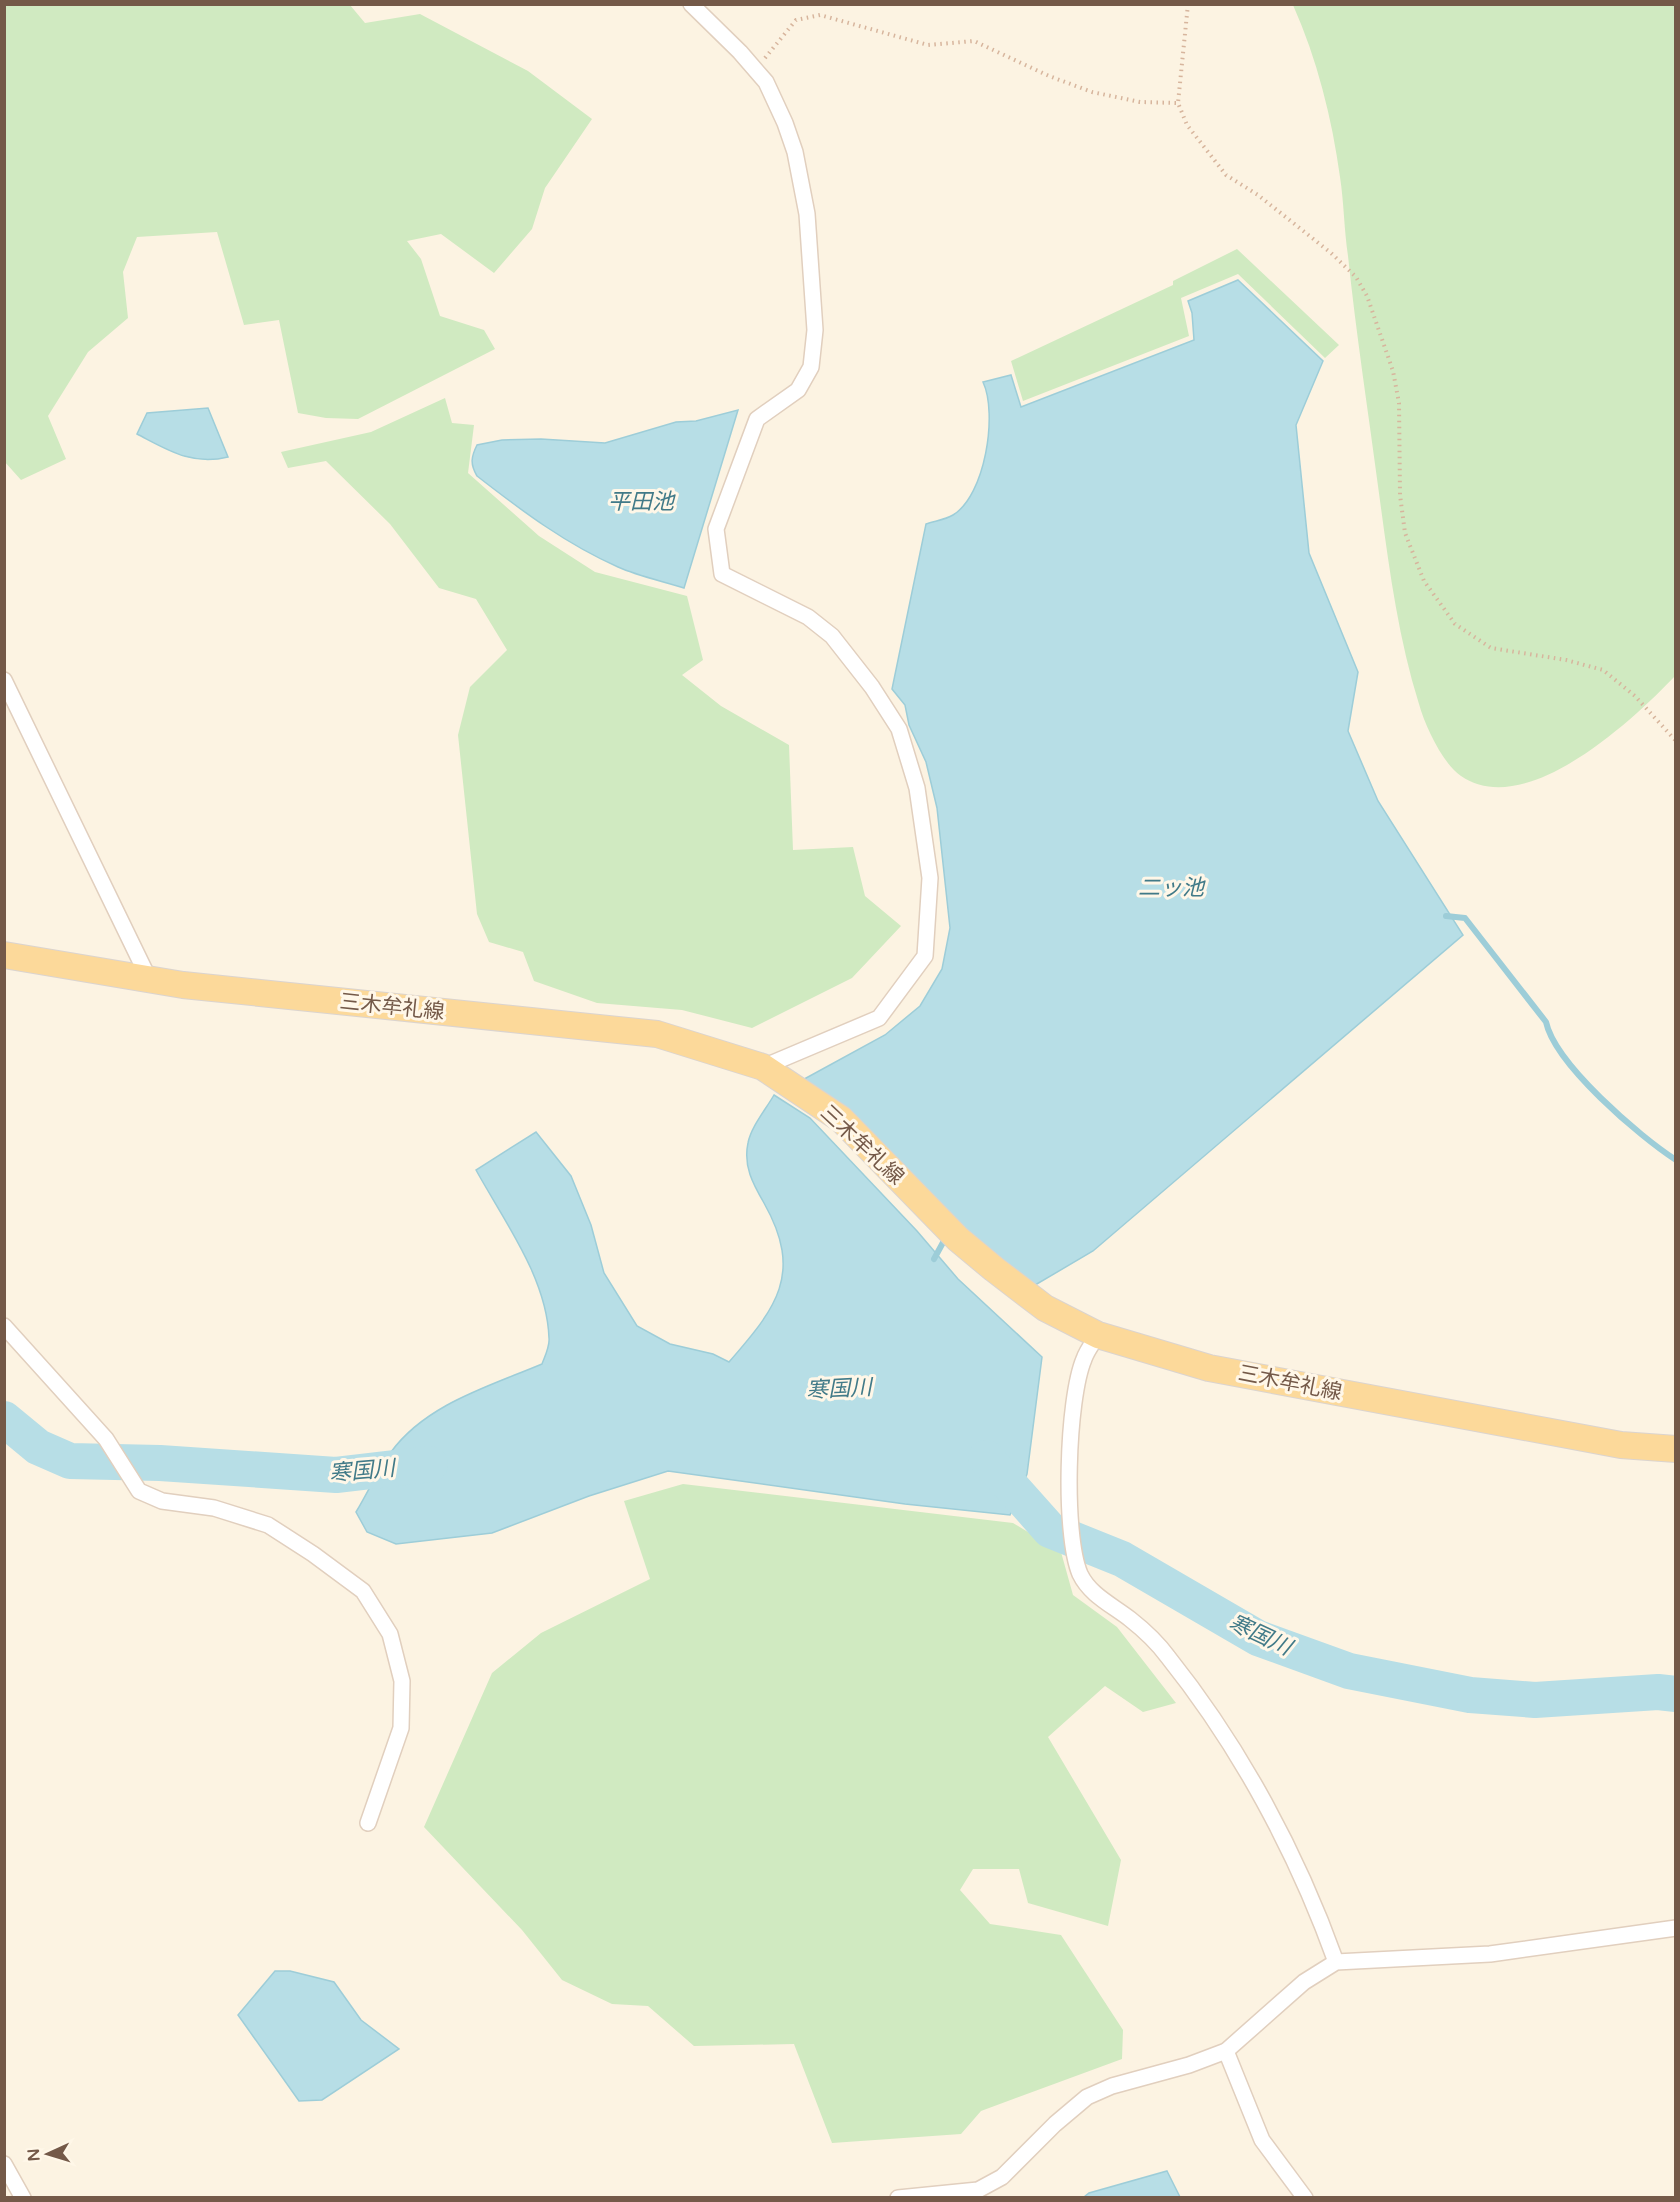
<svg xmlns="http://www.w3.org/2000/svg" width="1680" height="2202" viewBox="0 0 1680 2202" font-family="'Varela Round','Noto Sans JP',sans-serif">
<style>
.green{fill:#d0eac1}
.water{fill:#b7dee6;stroke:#9dcdd8;stroke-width:1.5}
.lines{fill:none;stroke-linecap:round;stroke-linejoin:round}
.stream{stroke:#9dcdd8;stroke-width:6}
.river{stroke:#b7dee6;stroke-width:36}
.street-casing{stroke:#e1cfbe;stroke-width:18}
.primary-casing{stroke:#dbd4cf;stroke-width:28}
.path{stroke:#d7b59d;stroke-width:4;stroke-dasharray:1.5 4.5;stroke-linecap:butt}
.street{stroke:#fff;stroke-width:15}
.primary{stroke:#fcd99a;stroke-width:26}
.labels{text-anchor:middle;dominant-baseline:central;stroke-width:6;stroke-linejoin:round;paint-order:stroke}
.street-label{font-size:21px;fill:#745948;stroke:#fff7e8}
.water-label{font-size:22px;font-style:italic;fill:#417a88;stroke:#fff7e8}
</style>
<rect width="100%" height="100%" fill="#fcf3e2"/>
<g class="green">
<polygon points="4,5 350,5 365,23 420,14 528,71 592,119 545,188 532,229 494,273 441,234 407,241 421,259 440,316 484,330 495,349 358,419 326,418 298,413 279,320 244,325 217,232 137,237 123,272 128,318 88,352 48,416 66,459 21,480 4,461"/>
<path d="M 1293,5 L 1675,5 L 1675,676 C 1634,719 1526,821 1461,776 C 1443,764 1425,726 1419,704 C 1397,634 1388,559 1378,486 C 1368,410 1356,333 1348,256 C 1344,230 1344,203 1340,177 C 1332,118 1317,59 1293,5 Z"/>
<polygon points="1237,249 1339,345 1325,358 1238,274 1181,298 1189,336 1023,401 1011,361 1173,285 1173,281"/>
<polygon points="445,398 452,423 474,425 468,473 539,536 595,572 687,596 703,660 682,675 721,706 789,745 793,850 853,847 865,896 901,926 852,978 752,1028 682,1010 597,1003 534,981 523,952 489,942 477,914 458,735 470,687 507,650 476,599 439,588 390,524 326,461 288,468 281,452 371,432"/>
<polygon points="683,1484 1013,1523 1061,1552 1073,1595 1117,1627 1176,1703 1143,1712 1105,1686 1048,1737 1121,1860 1108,1926 1028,1903 1019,1869 973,1869 960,1890 990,1924 1061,1935 1123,2030 1122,2059 981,2111 961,2134 832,2143 794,2044 694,2046 648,2006 612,2004 562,1980 522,1930 424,1827 492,1673 541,1633 650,1579 624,1501"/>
</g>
<g class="water">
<path d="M 1238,280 L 1323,361 L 1296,425 L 1309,553 L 1358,672 L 1348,731 L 1378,801 L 1463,935 L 1093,1251 L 1030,1288 L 797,1083 L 885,1035 L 920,1006 L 942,969 L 950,928 L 937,808 L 926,762 L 909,725 L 905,705 L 892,689 L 926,524 C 934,521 945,520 953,515 C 985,496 998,414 983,382 L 1011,375 L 1021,407 L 1194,340 L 1192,313 L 1188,301 Z"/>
<path d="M 208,408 L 228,457 C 192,466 168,450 137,434 L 147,413 Z"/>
<path d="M 738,410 L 684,588 C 662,581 638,576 618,567 C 566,544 522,511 477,476 C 470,464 471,457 477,445 L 502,440 L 541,439 L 605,443 L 676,422 L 696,421 Z"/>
<path d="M 774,1095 L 810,1118 L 917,1231 L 958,1279 L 1042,1357 L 1027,1474 L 1010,1515 L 905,1504 L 668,1471 L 589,1496 L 492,1533 L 396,1544 L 367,1532 L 356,1512 C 368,1492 378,1470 391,1452 C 426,1404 490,1386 542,1364 C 545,1356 550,1346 549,1338 C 547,1278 504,1221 476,1170 L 536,1132 L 571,1176 L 591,1225 L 604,1273 L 637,1326 L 670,1344 L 713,1354 L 729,1362 C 776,1308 804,1274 764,1203 C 753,1184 743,1166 748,1143 C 751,1127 766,1109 774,1095 Z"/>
<polygon points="275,1971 290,1971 334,1982 361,2020 399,2049 322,2100 299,2101 238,2015"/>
<polygon points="1167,2171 1180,2197 1084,2197 1089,2193"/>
</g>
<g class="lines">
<g class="stream">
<path d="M 1446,916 L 1465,918 L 1546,1022 C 1555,1064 1639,1136 1676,1160"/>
<polyline points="934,1259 946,1237"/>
</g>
<g class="river">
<polyline points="4,1419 38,1447 70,1461 160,1463 336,1475 430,1464"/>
<polyline points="986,1458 1050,1530 1122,1559 1258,1638 1349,1671 1470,1695 1535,1700 1658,1692 1676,1694"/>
</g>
<defs>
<g id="street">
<polyline points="691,4 740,52 766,82 785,123 795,152 807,214 815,330 811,367 798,390 757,419 716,529 722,574 808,617 832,636 872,687 899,729 917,788 930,878 925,956 879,1018 763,1067"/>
<polyline points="4,680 149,979"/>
<polyline points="4,1326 106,1439 139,1491 162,1501 214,1508 268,1525 313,1554 363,1591 390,1634 402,1681 401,1728 368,1823"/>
<path d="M 1098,1335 C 1093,1343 1087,1350 1084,1359 C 1067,1399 1063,1534 1080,1574 C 1090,1595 1112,1605 1130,1619 C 1144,1630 1157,1642 1168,1657 C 1240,1747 1297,1853 1336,1962"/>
<polyline points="1226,2051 1262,2140 1305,2198"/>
<polyline points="4,2164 23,2198"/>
<polyline points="898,2198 978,2190 1002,2177 1055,2124 1087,2097 1112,2086 1189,2065 1226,2051 1304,1982 1336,1962 1490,1954 1676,1928"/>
</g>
<polyline id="primary" points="4,955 183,985 657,1034 763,1067 841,1119 958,1239 994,1269 1045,1308 1098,1335 1209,1368 1621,1445 1676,1449"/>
</defs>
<use href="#street" class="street-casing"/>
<use href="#primary" class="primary-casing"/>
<g class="path">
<polyline points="1188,4 1178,103 1187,125 1226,175 1258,195 1331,253 1356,277 1367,296 1393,371 1399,403 1400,495 1405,533 1424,581 1455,624 1491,648 1566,660 1603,670 1635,696 1676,741"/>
<polyline points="765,58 796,20 820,15 928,45 974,41 1049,76 1092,92 1140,102 1178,103"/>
</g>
<use href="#street" class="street"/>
<use href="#primary" class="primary"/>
</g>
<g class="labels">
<g class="street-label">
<text transform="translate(392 1007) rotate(6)">三木牟礼線</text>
<text transform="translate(862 1145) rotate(43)">三木牟礼線</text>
<text transform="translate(1290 1383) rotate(11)">三木牟礼線</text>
</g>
<g class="water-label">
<text x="641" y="502">平田池</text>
<text x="1171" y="888">二ッ池</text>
<text transform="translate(839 1389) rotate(-3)">寒国川</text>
<text transform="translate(362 1471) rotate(-5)">寒国川</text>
<text transform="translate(1260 1635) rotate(25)">寒国川</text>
</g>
</g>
<rect width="1680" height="2202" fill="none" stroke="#745948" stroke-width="12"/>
<g transform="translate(48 2154) rotate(266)" stroke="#fff7e8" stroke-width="4.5" paint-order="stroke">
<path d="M0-4.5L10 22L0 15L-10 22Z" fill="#745948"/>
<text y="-9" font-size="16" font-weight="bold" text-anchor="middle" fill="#745948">N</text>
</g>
</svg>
